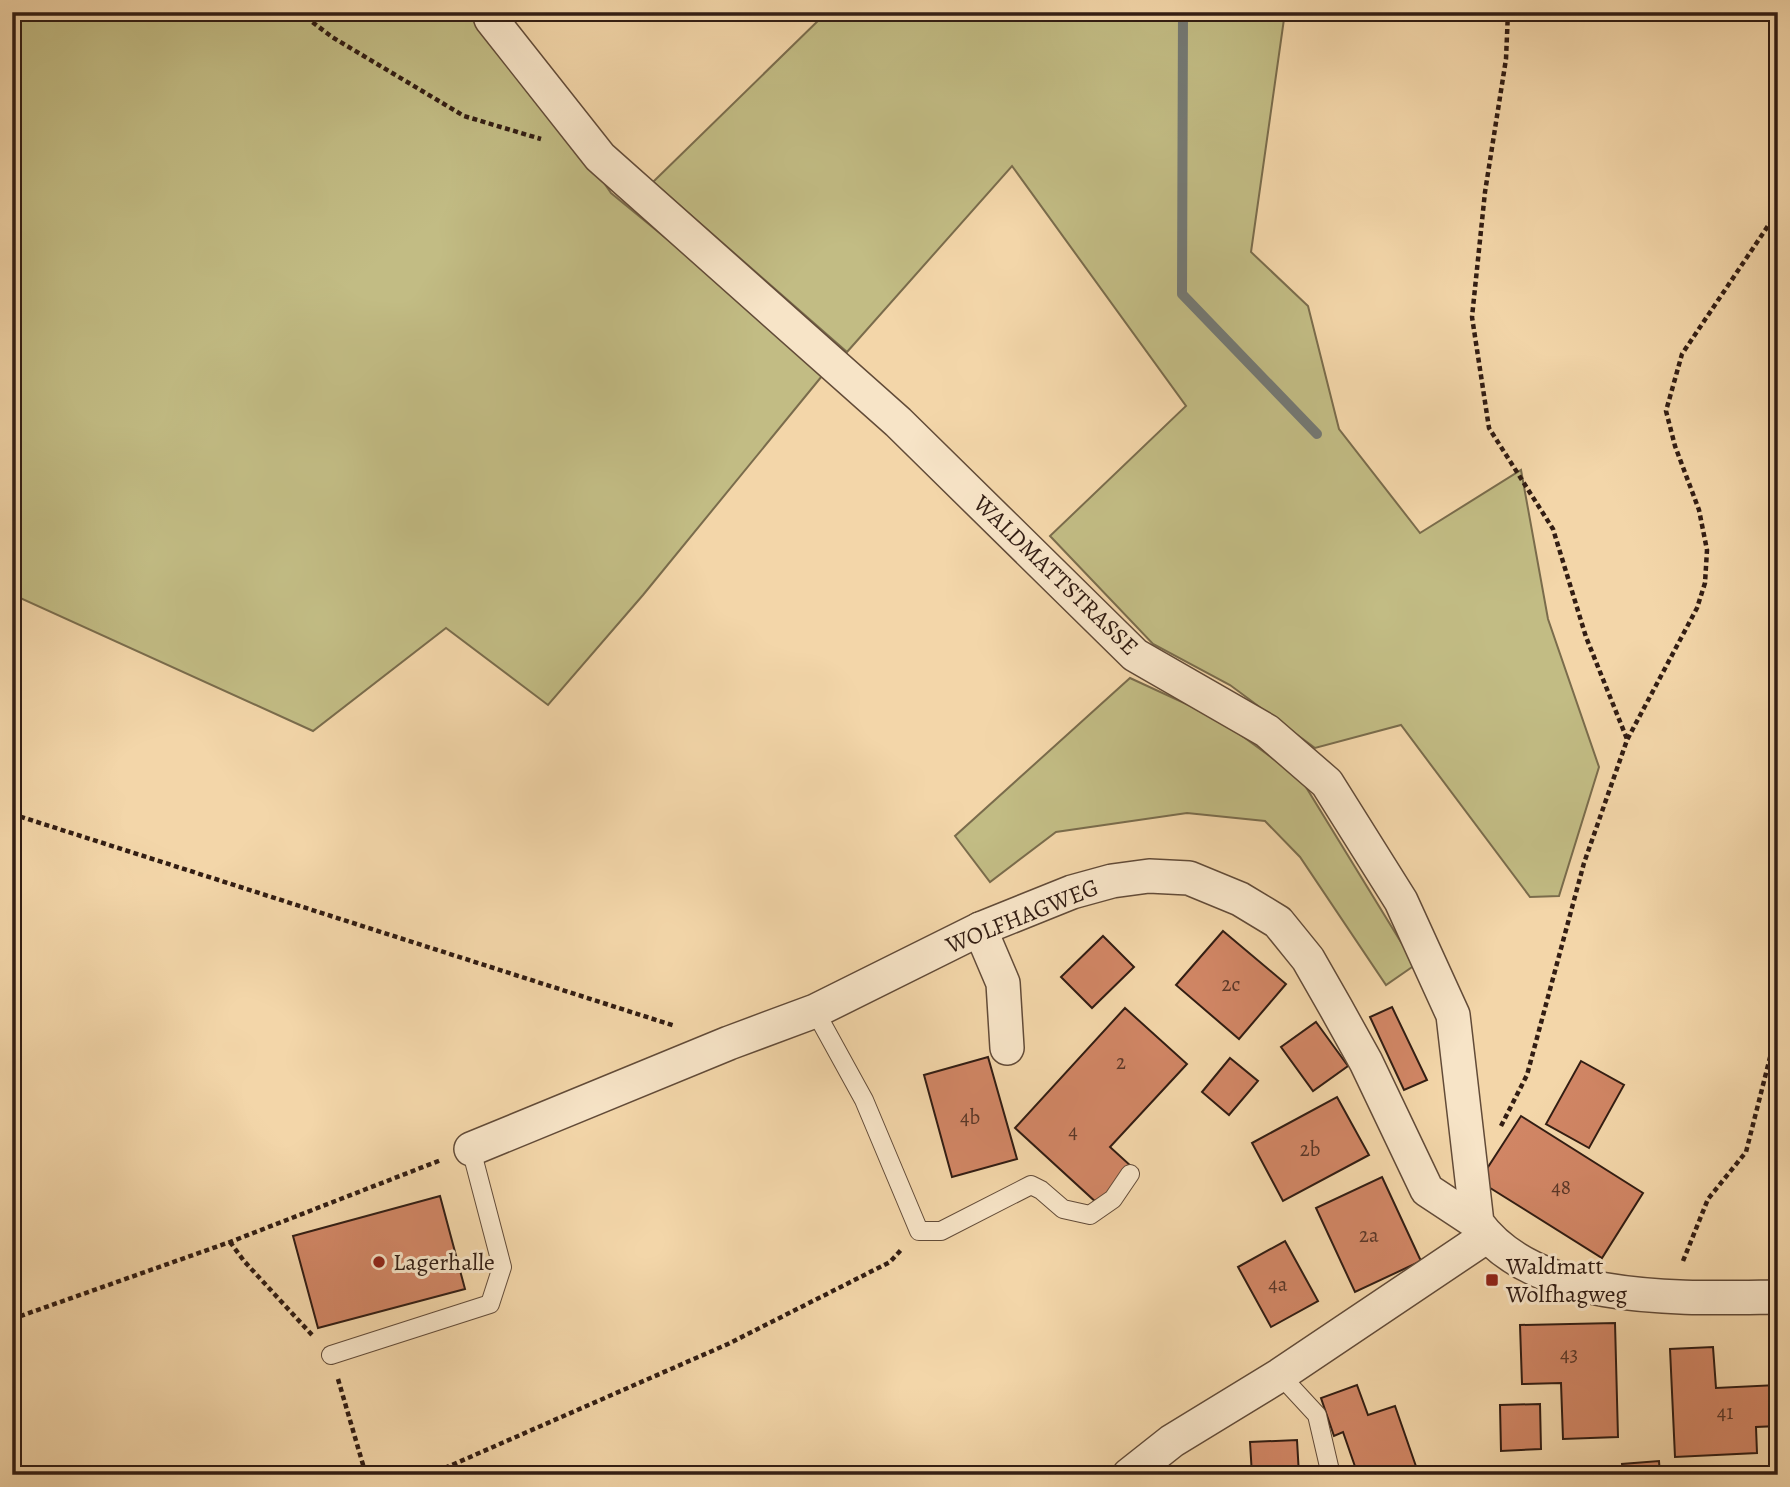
<svg xmlns="http://www.w3.org/2000/svg" width="1790" height="1487" viewBox="0 0 1790 1487" font-family="Alegreya,serif">
<style>
.green{fill:#c2bc84;stroke:#7a6c4c;stroke-width:2}
.lines{fill:none;stroke-linecap:round;stroke-linejoin:round}
.stream{stroke:#747974;stroke-width:10}
.building{fill:#d18665;stroke:#321d13;stroke-width:2}
.service-casing{stroke:#624b38;stroke-width:20}
.minor-casing{stroke:#624b38;stroke-width:36}
.path{stroke:#321d13;stroke-width:4.5;stroke-dasharray:5 3.5;stroke-linecap:butt}
.service{stroke:#f7e4c7;stroke-width:18}
.minor{stroke:#f7e4c7;stroke-width:33}
.poi-dot{fill:#8f2418;stroke:#f7e4c7;stroke-width:2.5}
.labels{text-anchor:middle;dominant-baseline:central;stroke-width:6;stroke-linejoin:round;paint-order:stroke}
.number-label{font-size:21px;fill:#5a3728}
.street-label{font-size:24px;fill:#321d13;stroke:#f7e4c7}
.poi-label{font-size:24px;fill:#321d13;stroke:#f7e4c7;text-anchor:start}
</style>
<rect width="100%" height="100%" fill="#f3d6a9"/>
<filter id="stains"><feTurbulence type="fractalNoise" baseFrequency=".00286" numOctaves="4"/><feColorMatrix values="0 0 0 0 .2 0 0 0 0 .09 0 0 0 0 .02 0 0 0 .5 -.17"/></filter>
<radialGradient id="worn" r=".72"><stop offset=".6" stop-color="#630" stop-opacity="0"/><stop offset="1" stop-color="#630" stop-opacity=".3"/></radialGradient>
<g class="green">
<polygon points="12,12 488,12 611,193 734,294 822,376 643,595 548,705 446,628 313,731 16,596 12,597"/>
<polygon points="827,12 1285,12 1251,252 1308,306 1339,429 1420,533 1521,470 1548,619 1599,767 1559,896 1530,897 1401,725 1315,748 1230,685 1153,644 1050,536 1186,406 1012,166 847,352 653,182"/>
<polygon points="1130,678 1219,719 1301,779 1415,965 1386,985 1300,857 1265,821 1187,813 1056,832 990,882 955,836"/>
</g>
<g class="lines">
<polyline class="stream" points="1183,12 1182,294 1317,434"/>
</g>
<g class="building">
<polygon points="1223,931 1286,984 1239,1039 1176,985"/>
<polygon points="1103,936 1134,967 1092,1008 1061,977"/>
<polygon points="1392,1007 1427,1080 1404,1090 1370,1017"/>
<polygon points="1125,1008 1187,1064 1110,1147 1132,1167 1098,1204 1015,1128"/>
<polygon points="1316,1022 1348,1066 1313,1091 1281,1047"/>
<polygon points="988,1057 1017,1159 952,1177 924,1075"/>
<polygon points="1230,1058 1258,1081 1229,1115 1202,1092"/>
<polygon points="1581,1061 1624,1085 1589,1148 1546,1124"/>
<polygon points="1337,1097 1369,1155 1283,1201 1252,1143"/>
<polygon points="1521,1116 1643,1193 1602,1258 1479,1181"/>
<polygon points="1382,1177 1421,1261 1355,1292 1316,1208"/>
<polygon points="440,1196 465,1289 318,1328 293,1236"/>
<polygon points="1285,1241 1318,1301 1271,1327 1238,1267"/>
<polygon points="1615,1323 1618,1437 1563,1439 1561,1383 1522,1384 1520,1325"/>
<polygon points="1713,1347 1716,1388 1777,1385 1778,1426 1756,1427 1757,1453 1675,1457 1670,1349"/>
<polygon points="1357,1385 1368,1415 1395,1406 1419,1475 1358,1475 1343,1432 1334,1436 1321,1398"/>
<polygon points="1540,1404 1541,1449 1501,1451 1500,1405"/>
<polygon points="1297,1440 1299,1475 1252,1475 1250,1442"/>
<polygon points="1659,1461 1660,1475 1623,1475 1622,1464"/>
<polygon points="1219,1469 1219,1475 1168,1473"/>
</g>
<g class="lines">
<defs>
<g id="service">
<polyline points="815,1011 864,1100 919,1231 941,1231 1031,1185 1041,1190 1063,1209 1090,1215 1113,1199 1130,1174"/>
<polyline points="331,1355 490,1304 502,1267 471,1149"/>
<polyline points="1280,1375 1317,1415 1331,1475"/>
</g>
<g id="minor">
<path d="M 489,12 L 491,19 L 600,157 L 898,422 L 1135,655 L 1267,731 L 1327,783 L 1401,901 L 1453,1015 L 1477,1223 C 1537,1306 1687,1298 1778,1297"/>
<polyline points="980,929 1003,983 1007,1048"/>
<polyline points="471,1149 729,1043 815,1011 980,929 1072,892 1112,881 1149,876 1189,878 1240,899 1278,922 1308,959 1336,1008 1366,1062 1427,1190 1477,1223"/>
<polyline points="1129,1475 1172,1441 1280,1375 1487,1236"/>
</g>
</defs>
<use href="#service" class="service-casing"/>
<use href="#minor" class="minor-casing"/>
<g class="path">
<polyline points="299,12 332,37 464,116 541,139"/>
<polyline points="1508,12 1506,59 1485,192 1472,317 1489,428 1553,529 1586,637 1627,739"/>
<polyline points="12,814 675,1026"/>
<polyline points="1501,1126 1527,1075 1584,863 1627,740 1697,608 1705,583 1707,550 1699,510 1675,446 1666,411 1682,354 1778,211"/>
<polyline points="230,1242 244,1261 313,1336"/>
<polyline points="1683,1261 1708,1199 1746,1152 1778,1026"/>
<polyline points="12,1319 230,1242 441,1160"/>
<polyline points="338,1379 366,1475"/>
<polyline points="429,1475 728,1344 890,1262 901,1250"/>
</g>
<use href="#service" class="service"/>
<use href="#minor" class="minor"/>
</g>
<g class="poi-dot">
<circle cx="379" cy="1262" r="7"/>
<rect x="1485" y="1273" width="14" height="14" rx="3.5"/>
</g>
<g class="labels">
<g class="number-label">
<text x="1231" y="984">2c</text>
<text x="1121" y="1062">2</text>
<text x="970" y="1117">4b</text>
<text x="1073" y="1131">4</text>
<text x="1310" y="1149">2b</text>
<text x="1561" y="1187">48</text>
<text x="1369" y="1235">2a</text>
<text x="1278" y="1284">4a</text>
<text x="1569" y="1354">43</text>
<text x="1725" y="1412">41</text>
</g>
<g class="street-label">
<text transform="translate(1056 575) rotate(44)">WALDMATTSTRASSE</text>
<text transform="translate(1022 916) rotate(-22)">WOLFHAGWEG</text>
</g>
<g class="poi-label">
<text x="393" y="1262">Lagerhalle</text>
<text x="1506" y="1266">Waldmatt<tspan x="1506" dy="28">Wolfhagweg</tspan></text>
</g>
</g>
<rect width="1790" height="1487" fill="none" stroke="#f3d6a9" stroke-width="42"/>
<rect x="14" y="14" width="1762" height="1459" fill="none" stroke="#321d13" stroke-width="3.5"/>
<rect x="21" y="21" width="1748" height="1445" fill="none" stroke="#321d13" stroke-width="2"/>
<rect width="100%" height="100%" filter="url(#stains)"/>
<rect width="100%" height="100%" fill="url(#worn)"/>
</svg>
